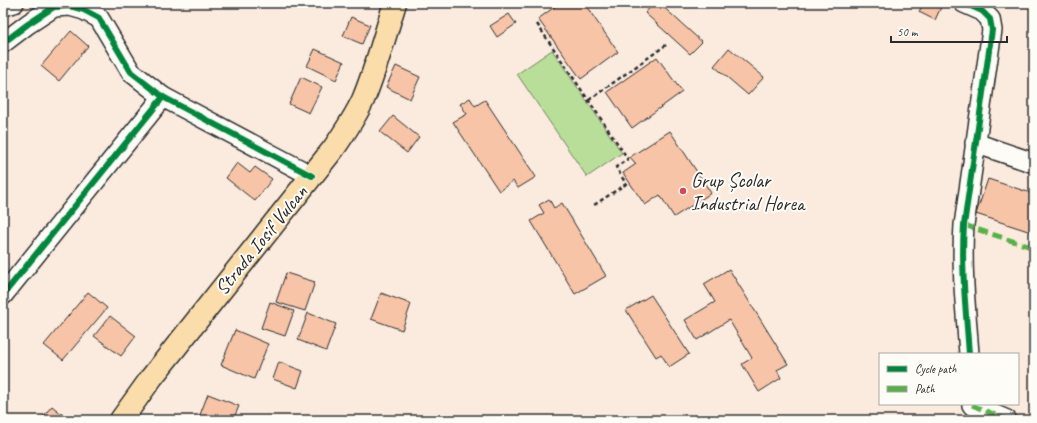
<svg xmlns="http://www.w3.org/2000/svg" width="1037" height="423" viewBox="0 0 1037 423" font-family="Caveat,sans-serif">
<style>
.green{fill:#b8de9a;stroke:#728462}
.building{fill:#f7c4a8;stroke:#2b2b2b}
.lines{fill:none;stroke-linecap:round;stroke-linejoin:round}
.minor-casing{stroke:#2b2b2b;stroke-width:22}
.major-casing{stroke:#2b2b2b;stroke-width:25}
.path{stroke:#2b2b2b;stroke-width:2.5;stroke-dasharray:4 3;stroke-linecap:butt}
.minor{stroke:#fdfcf7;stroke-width:19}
.major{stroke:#faddab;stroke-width:22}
.quiet{stroke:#56b246;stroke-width:5;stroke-dasharray:10 5;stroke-linecap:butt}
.cycleway-casing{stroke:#fdfcf7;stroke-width:8}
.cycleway{stroke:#00873e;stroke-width:6}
.poi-dot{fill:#d1495b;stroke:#fdfcf7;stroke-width:1.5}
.labels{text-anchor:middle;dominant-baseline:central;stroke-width:4;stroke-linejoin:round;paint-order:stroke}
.poi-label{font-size:20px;fill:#2b2b2b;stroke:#fdfcf7;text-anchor:start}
.street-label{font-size:20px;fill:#2b2b2b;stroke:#fdfcf7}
</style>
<rect width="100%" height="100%" fill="#fbebdf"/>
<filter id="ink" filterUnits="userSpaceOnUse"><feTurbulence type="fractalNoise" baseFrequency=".025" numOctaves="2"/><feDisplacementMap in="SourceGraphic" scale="8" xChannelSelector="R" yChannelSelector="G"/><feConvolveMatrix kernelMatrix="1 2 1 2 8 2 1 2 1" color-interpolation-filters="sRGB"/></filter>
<g filter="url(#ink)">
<polygon class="green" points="552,50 622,153 587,177 517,74"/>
<g class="building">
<polygon points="560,3 584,3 618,52 581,79 538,19"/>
<polygon points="654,3 659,3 702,42 690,54 645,13"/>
<polygon points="923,3 932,3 941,7 935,20 919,12"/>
<polygon points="509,14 516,24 497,37 490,26"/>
<polygon points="351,17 370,25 362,44 343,36"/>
<polygon points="71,31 88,46 59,81 41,66"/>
<polygon points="729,48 764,77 748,95 714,66"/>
<polygon points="315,49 344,62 336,80 307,66"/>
<polygon points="657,57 682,92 632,128 607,92"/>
<polygon points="396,66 420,77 410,99 386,87"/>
<polygon points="301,77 322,87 309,113 289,104"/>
<polygon points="470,98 475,106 485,100 536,177 518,188 513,181 499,191 453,122 467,114 460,104"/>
<polygon points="393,116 419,137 407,153 380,132"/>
<polygon points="670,131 711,193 674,217 660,195 645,205 623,173 636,164 630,157"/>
<polygon points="237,163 250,173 255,167 272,179 255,201 226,178"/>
<polygon points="988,179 1034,194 1034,233 976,214"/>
<polygon points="549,199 554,208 562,203 606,276 575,294 531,221 544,213 539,205"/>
<polygon points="729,269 788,364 777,370 781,378 759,392 742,364 752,358 729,320 697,340 685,320 715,302 704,284"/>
<polygon points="286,273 315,282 305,311 276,302"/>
<polygon points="88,292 107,308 63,360 44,345"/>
<polygon points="381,293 411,304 402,330 371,319"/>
<polygon points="651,295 689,354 669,367 661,354 656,357 626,310"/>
<polygon points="270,302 294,311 285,336 261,328"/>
<polygon points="308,313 336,324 326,351 298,340"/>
<polygon points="110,316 136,336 121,356 94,336"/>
<polygon points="235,330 268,344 254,379 221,365"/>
<polygon points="279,362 303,371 297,388 273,379"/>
<polygon points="208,394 239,406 233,420 198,420"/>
<polygon points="52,406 69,420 40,420"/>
</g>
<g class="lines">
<defs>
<g id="minor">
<path d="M 964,3 L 982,11 L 990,19 L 992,30 L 964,225 C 961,269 966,311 969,354"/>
<polyline points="3,6 14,3"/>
<polyline points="3,43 28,24 54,7 70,6 84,10 99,18 131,72 163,97 312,176"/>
<polyline points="975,143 1034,163"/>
<polyline points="3,295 163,97"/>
<polyline points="972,405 1007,420"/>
</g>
<path id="major" d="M 121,420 L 152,377 L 334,148 C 345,132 355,117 363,100 C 376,69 385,35 395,3"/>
</defs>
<use href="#minor" class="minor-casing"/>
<use href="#major" class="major-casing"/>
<g class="path">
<polyline points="537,24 628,159 616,167 626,184 594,205"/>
<polyline points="589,100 666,45"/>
</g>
<use href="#minor" class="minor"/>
<use href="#major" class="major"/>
<g class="quiet">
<polyline points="964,225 1034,248"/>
<polyline points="972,405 1007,420"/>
</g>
<defs>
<g id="cycleway">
<path d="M 964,3 L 982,11 L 990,19 L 992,30 L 964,225 C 961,269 966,311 969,354"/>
<polyline points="3,43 28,24 54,7 70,6 84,10 99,18 131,72 163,97 312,176"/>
<polyline points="3,295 163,97"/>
</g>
</defs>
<use href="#cycleway" class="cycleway-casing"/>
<use href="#cycleway" class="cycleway"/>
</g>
</g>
<circle class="poi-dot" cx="683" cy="191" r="4"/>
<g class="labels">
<g class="poi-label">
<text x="691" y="180">Grup Școlar<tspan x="691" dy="23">Industrial Horea</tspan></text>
</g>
<g class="street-label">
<text transform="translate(261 240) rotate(-51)">Strada Iosif Vulcan</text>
</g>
</g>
<rect width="1037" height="423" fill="none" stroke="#fdfcf7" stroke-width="16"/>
<rect x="8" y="8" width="1021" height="407" fill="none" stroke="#2b2b2b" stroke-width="1.5" filter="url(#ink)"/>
<rect x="879" y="353" width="140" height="52" fill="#fdfcf7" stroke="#a9a8a5"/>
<rect x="887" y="366" width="20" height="6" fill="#00873e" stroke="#a9a8a5"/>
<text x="915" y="373" font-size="12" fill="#2b2b2b">Cycle path</text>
<rect x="887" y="386" width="20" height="6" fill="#56b246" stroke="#a9a8a5"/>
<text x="915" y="393" font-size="12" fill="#2b2b2b">Path</text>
<path d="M891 36v6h116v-6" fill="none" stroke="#2b2b2b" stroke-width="2"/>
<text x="897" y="36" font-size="12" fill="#2b2b2b" stroke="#fdfcf7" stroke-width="3" paint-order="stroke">50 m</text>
</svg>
